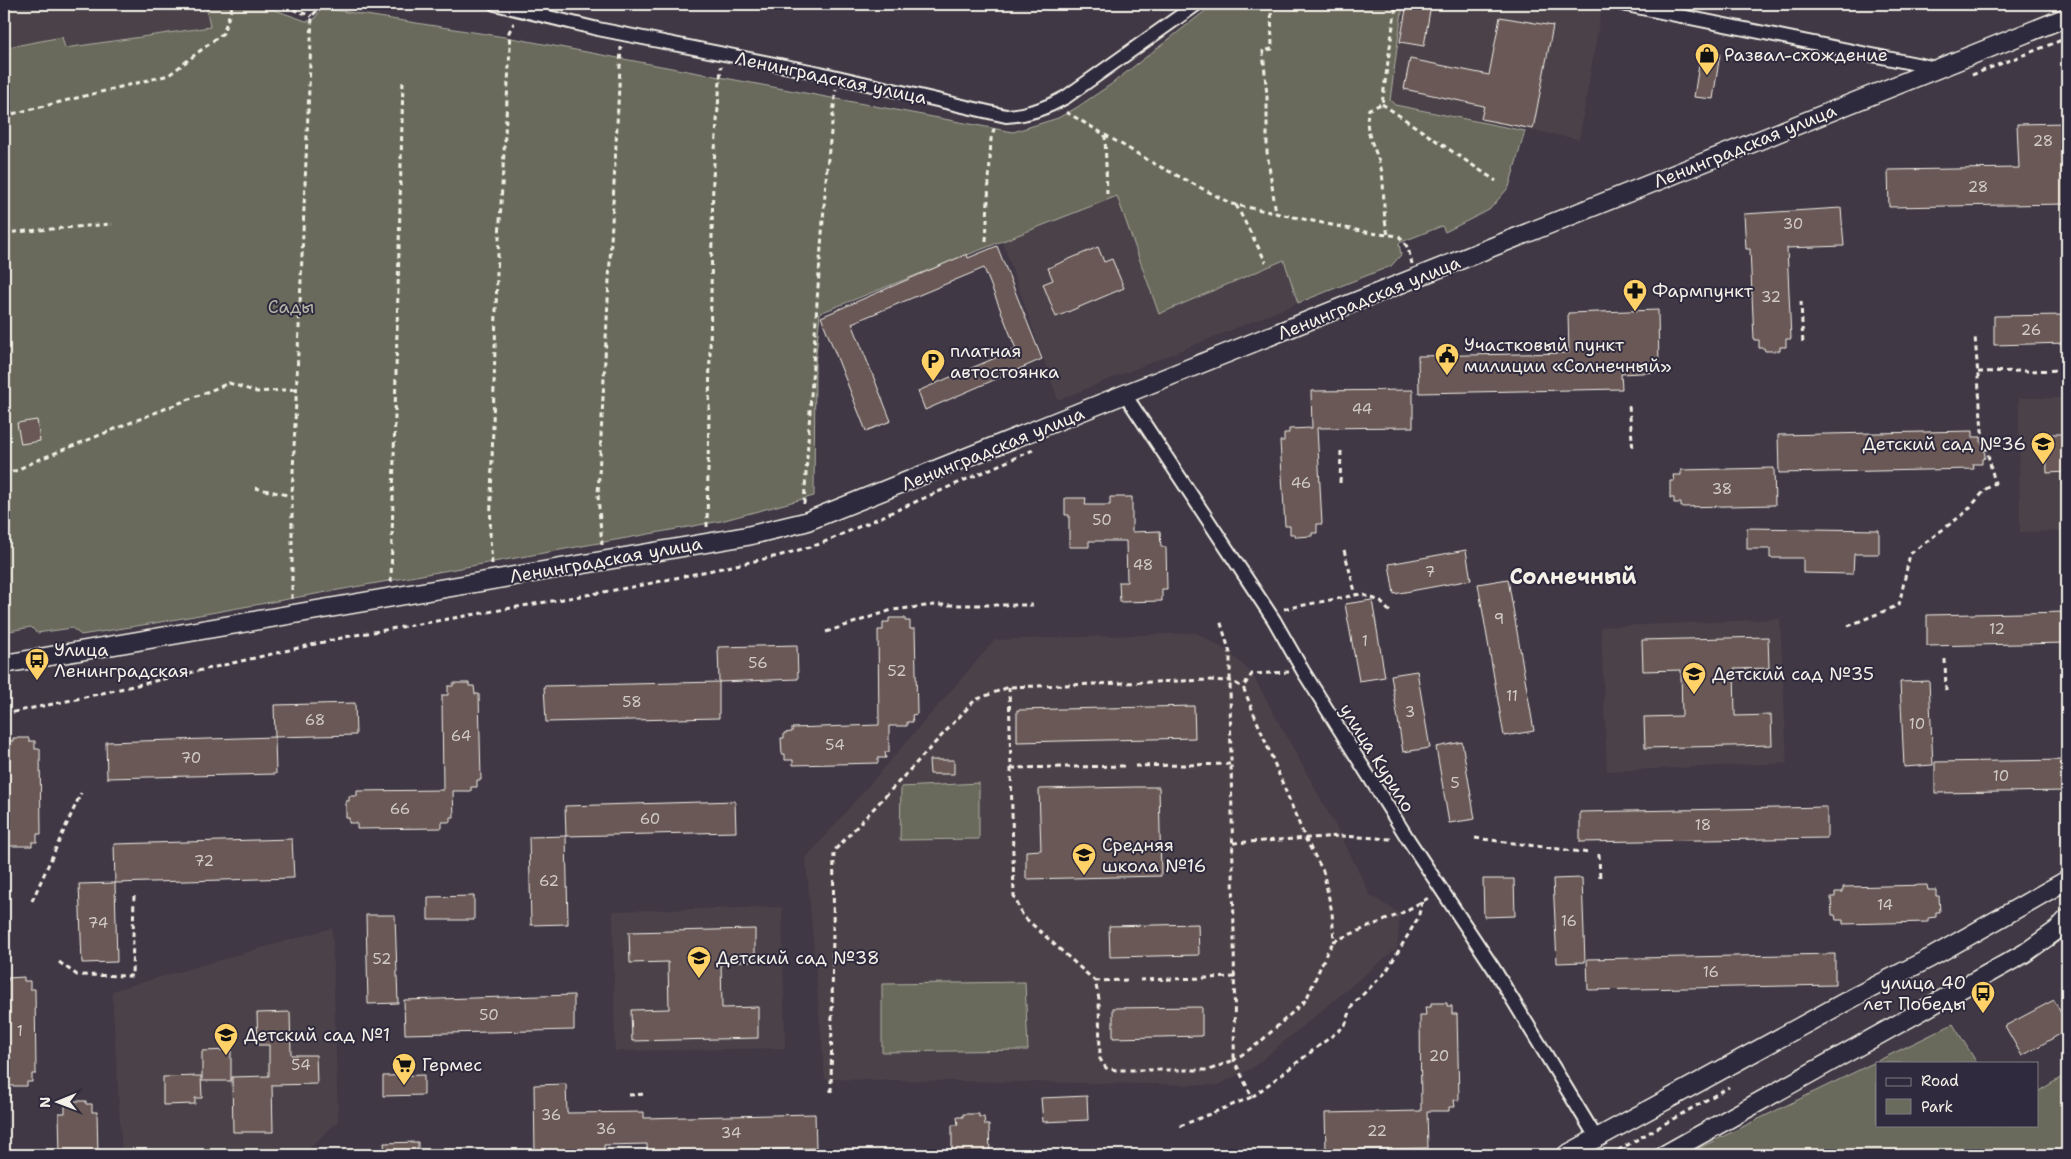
<svg xmlns="http://www.w3.org/2000/svg" width="2071" height="1159" viewBox="0 0 2071 1159" font-family="'Shantell Sans',sans-serif">
<style>
.built{fill:#4c424a}
.green{fill:#696b5c;stroke:#aeaea2}
.building{fill:#695957;stroke:#f4f1e8}
.lines{fill:none;stroke-linecap:round;stroke-linejoin:round}
.street-casing{stroke:#f4f1e8;stroke-width:16}
.secondary-casing{stroke:#f4f1e8;stroke-width:21}
.path{stroke:#f4f1e8;stroke-width:3;stroke-dasharray:5 4;stroke-linecap:butt}
.street{stroke:#2f2a3d;stroke-width:12}
.secondary{stroke:#2f2a3d;stroke-width:18}
.labels{text-anchor:middle;dominant-baseline:central;stroke-width:4;stroke-linejoin:round;paint-order:stroke}
.number-label{font-size:15px;fill:#d1cbc4}
.poi-label{font-size:18px;fill:#f4f1e8;stroke:#2f2a3d;text-anchor:start}
.street-label{font-size:18px;fill:#f4f1e8;stroke:#2f2a3d}
.park-label{font-size:18px;fill:#b5b5a9;stroke:#2f2a3d}
.district-label{font-size:22px;font-weight:bold;fill:#f4f1e8;stroke:#2f2a3d}
</style>
<rect width="100%" height="100%" fill="#403845"/>
<filter id="ink" filterUnits="userSpaceOnUse"><feTurbulence type="fractalNoise" baseFrequency=".02" numOctaves="2"/><feDisplacementMap in="SourceGraphic" scale="10" xChannelSelector="R" yChannelSelector="G"/><feConvolveMatrix kernelMatrix="1 2 1 2 8 2 1 2 1" color-interpolation-filters="sRGB"/></filter>
<g filter="url(#ink)">
<g class="built">
<polygon points="4,4 206,4 210,27 65,48 62,37 4,48"/>
<polygon points="1403,4 1559,4 1601,11 1579,139 1395,105 1389,100"/>
<polygon points="1117,195 1159,314 1284,260 1298,303 1058,400 1002,240"/>
<polygon points="2019,398 2067,398 2067,531 2020,532"/>
<polygon points="1780,619 1787,763 1607,771 1601,627"/>
<polygon points="1197,633 1230,653 1252,674 1341,836 1370,895 1400,914 1397,948 1252,1068 1218,1085 825,1079 806,858 995,640"/>
<polygon points="782,907 785,1048 615,1051 613,911"/>
<polygon points="332,928 338,1121 302,1155 122,1155 112,991"/>
</g>
<g class="green">
<polygon points="206,4 258,4 306,21 313,21 322,8 517,39 1013,132 1058,118 1076,108 1110,85 1214,4 1403,4 1390,100 1395,105 1525,131 1509,187 1489,210 1445,232 1442,226 1399,243 1401,255 1391,266 1298,303 1284,260 1159,314 1117,196 820,313 815,365 814,496 721,521 155,623 81,635 72,628 37,633 31,627 4,632 4,48 62,37 65,48 210,27"/>
<polygon points="979,783 979,839 900,840 901,787"/>
<polygon points="1025,982 1028,1050 882,1052 882,984"/>
<polygon points="1953,1024 1977,1063 1877,1063 1877,1125 2037,1125 2037,1092 2067,1074 2067,1155 1685,1155"/>
</g>
<g class="building">
<polygon points="1407,4 1431,4 1424,46 1400,42"/>
<polygon points="1500,17 1553,26 1533,129 1481,119 1484,106 1404,89 1410,59 1489,75"/>
<polygon points="1701,51 1720,54 1713,99 1694,97"/>
<polygon points="2067,123 2067,204 1889,207 1888,170 2019,168 2017,124"/>
<polygon points="1841,208 1844,246 1787,248 1791,339 1786,339 1786,347 1780,347 1780,351 1765,351 1764,348 1759,348 1759,340 1754,340 1750,249 1746,249 1744,214"/>
<polygon points="997,246 1042,359 925,410 918,391 1016,349 984,268 852,323 891,421 866,431 821,317 967,254 968,258"/>
<polygon points="1098,247 1104,262 1112,259 1124,288 1056,317 1043,284 1053,280 1048,268"/>
<polygon points="1658,310 1659,372 1621,374 1622,389 1419,393 1418,356 1569,353 1568,313"/>
<polygon points="2067,315 2067,343 1994,345 1994,316"/>
<polygon points="1413,390 1413,427 1317,428 1322,524 1317,524 1317,533 1312,533 1312,536 1296,537 1295,534 1290,534 1290,526 1285,526 1280,441 1284,441 1284,433 1289,433 1289,429 1312,428 1311,391"/>
<polygon points="37,420 40,441 21,444 17,423"/>
<polygon points="1973,431 1973,437 1981,437 1981,443 1984,443 1985,458 1982,459 1982,464 1973,464 1974,469 1779,473 1778,435"/>
<polygon points="2046,434 2067,434 2067,472 2047,473"/>
<polygon points="1774,468 1775,505 1681,507 1681,503 1674,503 1674,498 1670,498 1670,481 1674,481 1673,475 1681,475 1681,470"/>
<polygon points="1110,497 1132,497 1132,532 1160,531 1161,547 1166,547 1167,589 1162,589 1162,601 1120,602 1119,582 1127,582 1126,541 1089,541 1089,547 1069,547 1069,515 1065,515 1065,498 1086,498 1085,505 1110,505"/>
<polygon points="1747,528 1879,530 1879,554 1854,554 1853,574 1803,573 1803,558 1770,558 1770,549 1747,549"/>
<polygon points="1466,550 1471,580 1394,594 1389,564"/>
<polygon points="1508,579 1534,731 1504,736 1478,584"/>
<polygon points="1372,600 1385,677 1359,681 1345,604"/>
<polygon points="2067,612 2067,643 1927,646 1927,615"/>
<polygon points="889,618 905,618 905,621 910,621 910,629 915,629 917,714 912,715 913,722 907,722 907,726 889,726 889,752 885,752 886,758 878,758 878,763 793,765 793,760 785,760 785,754 782,754 781,738 784,738 784,733 792,732 792,728 879,725 878,630 883,630 883,622 889,622"/>
<polygon points="1768,637 1769,668 1734,669 1735,716 1771,715 1772,745 1645,748 1644,717 1682,716 1681,670 1643,671 1642,640"/>
<polygon points="797,645 798,679 719,682 718,647"/>
<polygon points="1417,671 1430,748 1403,752 1391,675"/>
<polygon points="1929,681 1933,765 1904,767 1900,682"/>
<polygon points="719,682 719,718 546,722 544,686"/>
<polygon points="453,683 469,683 469,686 474,686 475,694 479,694 481,780 477,780 477,787 471,787 471,791 453,791 454,817 450,817 450,822 442,822 442,828 357,829 357,823 349,823 349,818 346,818 346,801 349,801 349,796 357,796 357,791 443,790 442,695 448,695 448,686 453,686"/>
<polygon points="355,703 356,735 275,737 274,705"/>
<polygon points="1194,706 1195,738 1017,742 1017,710"/>
<polygon points="275,737 276,774 107,778 106,742"/>
<polygon points="13,738 29,738 29,741 35,741 35,749 40,749 41,834 37,834 37,842 32,842 32,846 4,846 4,750 8,750 7,741 13,741"/>
<polygon points="1462,742 1475,819 1449,823 1436,747"/>
<polygon points="929,760 954,760 954,774 930,774"/>
<polygon points="2067,760 2067,791 1935,793 1935,762"/>
<polygon points="1136,787 1159,787 1161,876 1026,879 1026,851 1041,850 1039,789"/>
<polygon points="735,801 736,832 566,836 565,806"/>
<polygon points="1827,807 1827,838 1580,842 1580,812"/>
<polygon points="566,836 568,924 531,925 529,837"/>
<polygon points="292,839 294,878 115,883 114,844"/>
<polygon points="1582,878 1585,962 1557,963 1553,879"/>
<polygon points="1483,879 1514,879 1515,916 1484,917"/>
<polygon points="115,883 117,962 82,963 79,884"/>
<polygon points="1927,885 1928,890 1936,890 1936,896 1939,896 1940,912 1936,912 1936,917 1928,918 1928,922 1843,924 1843,920 1836,920 1835,915 1832,915 1831,897 1835,897 1835,892 1843,892 1843,887"/>
<polygon points="474,896 474,920 428,920 428,897"/>
<polygon points="366,915 395,915 398,1003 368,1004"/>
<polygon points="1198,924 1199,955 1110,957 1109,926"/>
<polygon points="755,929 755,961 721,961 722,1008 758,1007 758,1038 632,1041 631,1010 669,1009 668,962 630,963 629,932"/>
<polygon points="1835,954 1835,985 1588,990 1587,959"/>
<polygon points="24,977 24,981 30,981 30,989 35,989 36,1074 32,1074 32,1082 27,1082 27,1086 9,1086 9,1082 4,1082 4,981 8,981 8,978"/>
<polygon points="574,995 574,1030 405,1034 404,1000"/>
<polygon points="2054,1000 2067,1024 2067,1030 2022,1056 2005,1026"/>
<polygon points="1431,1003 1447,1003 1447,1006 1452,1006 1452,1014 1457,1014 1459,1100 1454,1100 1455,1107 1449,1107 1449,1111 1427,1111 1428,1148 1326,1150 1325,1113 1421,1111 1420,1015 1426,1015 1425,1007 1431,1007"/>
<polygon points="1202,1007 1202,1036 1113,1038 1113,1008"/>
<polygon points="290,1012 291,1055 316,1055 317,1084 272,1085 273,1132 233,1132 232,1077 269,1076 269,1045 258,1045 257,1013"/>
<polygon points="231,1050 231,1081 202,1081 202,1051"/>
<polygon points="424,1075 424,1095 383,1096 383,1076"/>
<polygon points="201,1076 202,1098 195,1098 195,1104 163,1105 163,1077"/>
<polygon points="566,1084 567,1113 644,1112 644,1118 815,1114 816,1148 647,1153 647,1144 604,1145 604,1155 535,1155 534,1085"/>
<polygon points="1087,1096 1088,1120 1043,1122 1041,1098"/>
<polygon points="71,1101 86,1101 86,1104 92,1104 92,1112 97,1112 98,1155 60,1155 59,1113 65,1113 65,1105 71,1105"/>
<polygon points="963,1114 979,1114 979,1117 984,1117 985,1125 989,1125 990,1155 952,1155 952,1125 958,1125 957,1117 963,1117"/>
<polygon points="418,1142 418,1155 385,1155 384,1143"/>
</g>
<g class="lines">
<defs>
<g id="street">
<path d="M 495,4 L 598,29 L 820,73 L 1006,116 C 1029,115 1047,108 1066,97 L 1197,4"/>
<polyline points="1622,4 1936,68"/>
<polyline points="1126,396 1274,620 1303,671 1408,839 1494,969 1597,1139"/>
</g>
<g id="secondary">
<polyline points="4,664 747,536 805,522 2067,17"/>
<polyline points="1566,1155 1858,995 1930,958 2067,880"/>
<polyline points="1664,1155 2025,953 2057,930 2067,919"/>
</g>
</defs>
<use href="#street" class="street-casing"/>
<use href="#secondary" class="secondary-casing"/>
<g class="path">
<polyline points="276,4 312,16"/>
<polyline points="1271,4 1272,49 1263,51 1267,96 1267,152 1276,213"/>
<polyline points="1972,75 2067,38"/>
<polyline points="1382,104 1496,181"/>
<polyline points="1066,112 1155,164 1232,204 1370,233 1399,236 1408,248 1412,264"/>
<polyline points="4,116 169,75 223,33 233,4"/>
<polyline points="1105,135 1107,194"/>
<polyline points="1236,205 1266,262"/>
<polyline points="4,233 112,224"/>
<path d="M 1388,234 C 1382,214 1385,194 1382,173 C 1378,149 1362,134 1369,109 L 1382,104 L 1396,4"/>
<polyline points="986,241 991,139 995,126"/>
<polyline points="1801,301 1803,346"/>
<polyline points="1978,372 2067,370"/>
<polyline points="1629,406 1633,450"/>
<polyline points="4,476 38,460 229,383 257,392 297,389"/>
<polyline points="1340,483 1341,451"/>
<polyline points="255,488 292,496"/>
<polyline points="804,504 818,287 827,167 836,89"/>
<polyline points="707,527 713,178 721,66"/>
<polyline points="602,545 598,495 621,47"/>
<polyline points="1344,550 1356,595"/>
<polyline points="492,564 490,538 497,273 510,48 509,32 514,23"/>
<polyline points="391,582 403,80"/>
<polyline points="292,599 292,496 312,16 323,4"/>
<polyline points="1284,609 1361,594 1380,601 1390,612"/>
<polyline points="1848,626 1899,605 1910,554 1966,512 1986,489 1995,483 1982,431 1975,336"/>
<polyline points="826,632 892,610 935,605 1033,605"/>
<polyline points="1945,659 1946,691"/>
<polyline points="1289,672 1252,674 1243,687 1305,838 1323,871 1332,912 1334,941 1400,914 1430,897"/>
<path d="M 1009,687 L 1014,896 L 1023,916 L 1095,981 L 1099,999 L 1100,1059 L 1106,1068 L 1116,1070 L 1209,1070 L 1234,1060 C 1236,924 1230,789 1230,653 L 1220,620"/>
<polyline points="4,714 72,700 350,636 638,586 778,556 820,544 1033,450"/>
<polyline points="1135,766 1231,764"/>
<polyline points="1011,768 1124,766"/>
<polyline points="1475,838 1589,853"/>
<polyline points="1233,843 1341,836 1392,839"/>
<polyline points="1599,854 1600,881"/>
<polyline points="32,901 81,793"/>
<polyline points="59,962 77,975 132,976 134,896"/>
<polyline points="1140,980 1236,977"/>
<polyline points="1095,981 1131,980"/>
<polyline points="831,1092 834,851 975,700 1009,687 1209,680 1230,681 1243,687"/>
<polyline points="629,1095 646,1094"/>
<polyline points="1252,1097 1345,1026 1353,1004 1386,972 1418,918 1422,902"/>
<polyline points="1180,1126 1252,1097 1234,1060 1259,1043 1306,1000 1327,952 1334,941"/>
<polyline points="1610,1155 1729,1087"/>
</g>
<use href="#street" class="street"/>
<use href="#secondary" class="secondary"/>
</g>
</g>
<defs>
<symbol id="shop-pin" viewBox="-11 -11 22 30"><path d="M0 17L-7.5 6A9.5 9.5 0 1 1 7.5 6Z" fill="#ffd166" stroke="#2f2a3d"/><path d="M-5-2.5h2.3a2.7 3.5 0 0 1 5.4 0H5L5.5 6h-11ZM-1.5-2.5h3a1.5 2.3 0 0 0-3 0Z" fill="#111"/></symbol>
<symbol id="pharmacy-pin" viewBox="-11 -11 22 30"><path d="M0 17L-7.5 6A9.5 9.5 0 1 1 7.5 6Z" fill="#ffd166" stroke="#2f2a3d"/><path d="M-2-6h4v4h4v4h-4v4h-4v-4h-4v-4h4Z" fill="#111"/></symbol>
<symbol id="civic-pin" viewBox="-11 -11 22 30"><path d="M0 17L-7.5 6A9.5 9.5 0 1 1 7.5 6Z" fill="#ffd166" stroke="#2f2a3d"/><path d="M-.6-6.5H3V-4.5H.6V-3L4-1V1h2V6H-6V1h2V-1L-.6-3ZM-1.2 2.5V6h2.4V2.5Z" fill="#111"/></symbol>
<symbol id="parking-pin" viewBox="-11 -11 22 30"><path d="M0 17L-7.5 6A9.5 9.5 0 1 1 7.5 6Z" fill="#ffd166" stroke="#2f2a3d"/><path d="M-3.5-5.5H1a3.5 3.5 0 0 1 0 7H-1V5.5H-3.5ZM-1-3.4V-.6H.8a1.4 1.4 0 0 0 0-2.8Z" fill="#111"/></symbol>
<symbol id="school-pin" viewBox="-11 -11 22 30"><path d="M0 17L-7.5 6A9.5 9.5 0 1 1 7.5 6Z" fill="#ffd166" stroke="#2f2a3d"/><path d="M0-5L7-2L0 1L-7-2ZM-4 1L0 2.5L4 1V4Q0 6-4 4Z" fill="#111"/></symbol>
<symbol id="bus-pin" viewBox="-11 -11 22 30"><path d="M0 17L-7.5 6A9.5 9.5 0 1 1 7.5 6Z" fill="#ffd166" stroke="#2f2a3d"/><path d="M-5-6H5V4H4V6H2V4H-2V6H-4V4H-5ZM-3.5-4V0h7V-4ZM-3.5 1.2v1.5H-2V1.2ZM2 1.2v1.5H3.5V1.2Z" fill="#111"/></symbol>
<symbol id="supermarket-pin" viewBox="-11 -11 22 30"><path d="M0 17L-7.5 6A9.5 9.5 0 1 1 7.5 6Z" fill="#ffd166" stroke="#2f2a3d"/><path d="M-6-5.5h2.5l.6 2H6L4.5 2H-2.5L-4.4-4H-6ZM-1.5 3.2a1.3 1.3 0 1 0 .1 0ZM3 3.2a1.3 1.3 0 1 0 .1 0Z" fill="#111"/></symbol>
</defs>
<g fill-rule="evenodd">
<use href="#shop-pin" x="1693" y="41" width="28" height="38"/>
<use href="#pharmacy-pin" x="1621" y="277" width="28" height="38"/>
<use href="#civic-pin" x="1433" y="341" width="28" height="38"/>
<use href="#parking-pin" x="919" y="347" width="28" height="38"/>
<use href="#school-pin" x="2029" y="430" width="28" height="38"/>
<use href="#bus-pin" x="23" y="646" width="28" height="38"/>
<use href="#school-pin" x="1680" y="660" width="28" height="38"/>
<use href="#school-pin" x="1070" y="841" width="28" height="38"/>
<use href="#school-pin" x="685" y="944" width="28" height="38"/>
<use href="#bus-pin" x="1969" y="979" width="28" height="38"/>
<use href="#school-pin" x="212" y="1021" width="28" height="38"/>
<use href="#supermarket-pin" x="390" y="1051" width="28" height="38"/>
</g>
<g class="labels">
<g class="number-label">
<text x="2043" y="141">28</text>
<text x="1978" y="187">28</text>
<text x="1793" y="224">30</text>
<text x="1771" y="297">32</text>
<text x="2031" y="330">26</text>
<text x="1362" y="409">44</text>
<text x="1301" y="483">46</text>
<text x="1722" y="489">38</text>
<text x="1102" y="520">50</text>
<text x="1143" y="565">48</text>
<text x="1430" y="572">7</text>
<text x="1499" y="619">9</text>
<text x="1997" y="629">12</text>
<text x="1365" y="641">1</text>
<text x="758" y="663">56</text>
<text x="897" y="671">52</text>
<text x="1512" y="696">11</text>
<text x="632" y="702">58</text>
<text x="1410" y="712">3</text>
<text x="315" y="720">68</text>
<text x="1917" y="724">10</text>
<text x="461" y="736">64</text>
<text x="835" y="745">54</text>
<text x="191" y="758">70</text>
<text x="2001" y="776">10</text>
<text x="1455" y="783">5</text>
<text x="400" y="809">66</text>
<text x="650" y="819">60</text>
<text x="1703" y="825">18</text>
<text x="204" y="861">72</text>
<text x="549" y="881">62</text>
<text x="1885" y="905">14</text>
<text x="1569" y="921">16</text>
<text x="98" y="923">74</text>
<text x="382" y="959">52</text>
<text x="1711" y="972">16</text>
<text x="489" y="1015">50</text>
<text x="20" y="1031">1</text>
<text x="1439" y="1056">20</text>
<text x="301" y="1065">54</text>
<text x="551" y="1115">36</text>
<text x="606" y="1129">36</text>
<text x="1377" y="1131">22</text>
<text x="731" y="1133">34</text>
</g>
<g class="poi-label">
<text x="1724" y="55">Развал-схождение</text>
<text x="1652" y="291">Фармпункт</text>
<text x="1464" y="345">Участковый пункт<tspan x="1464" dy="21">милиции «Солнечный»</tspan></text>
<text x="950" y="351">платная<tspan x="950" dy="21">автостоянка</tspan></text>
<text x="2026" y="444" text-anchor="end">Детский сад №36</text>
<text x="54" y="650">Улица<tspan x="54" dy="21">Ленинградская</tspan></text>
<text x="1712" y="674">Детский сад №35</text>
<text x="1102" y="845">Средняя<tspan x="1102" dy="21">школа №16</tspan></text>
<text x="716" y="958">Детский сад №38</text>
<text x="1966" y="983" text-anchor="end">улица 40<tspan x="1966" dy="21">лет Победы</tspan></text>
<text x="244" y="1035">Детский сад №1</text>
<text x="422" y="1065">Гермес</text>
</g>
<g class="street-label">
<text transform="translate(831 78) rotate(12)">Ленинградская улица</text>
<text transform="translate(1745 146) rotate(-22)">Ленинградская улица</text>
<text transform="translate(1369 298) rotate(-22)">Ленинградская улица</text>
<text transform="translate(993 449) rotate(-22)">Ленинградская улица</text>
<text transform="translate(606 560) rotate(-10)">Ленинградская улица</text>
<text transform="translate(1377 758) rotate(58)">улица Курило</text>
</g>
<g class="park-label">
<text x="291" y="307">Сады</text>
</g>
<g class="district-label">
<text x="1573" y="576">Солнечный</text>
</g>
</g>
<rect width="2071" height="1159" fill="none" stroke="#2f2a3d" stroke-width="20"/>
<rect x="10" y="10" width="2051" height="1139" fill="none" stroke="#f4f1e8" stroke-width="2" filter="url(#ink)"/>
<rect x="1876" y="1062" width="162" height="65" fill="#2f2a3d" stroke="#7e7a81"/>
<rect x="1886" y="1078" width="25" height="8" fill="#2f2a3d" stroke="#7e7a81"/>
<text x="1921" y="1086" font-size="15" fill="#f4f1e8">Road</text>
<rect x="1886" y="1099" width="25" height="15" fill="#696b5c" stroke="#7e7a81"/>
<text x="1921" y="1112" font-size="15" fill="#f4f1e8">Park</text>
<g transform="translate(58 1102) rotate(269)" stroke="#2f2a3d" stroke-width="4" paint-order="stroke">
<path d="M0-4L9 19L0 12L-9 19Z" fill="#f4f1e8"/>
<text y="-8" font-size="14" font-weight="bold" text-anchor="middle" fill="#f4f1e8">N</text>
</g>
</svg>
